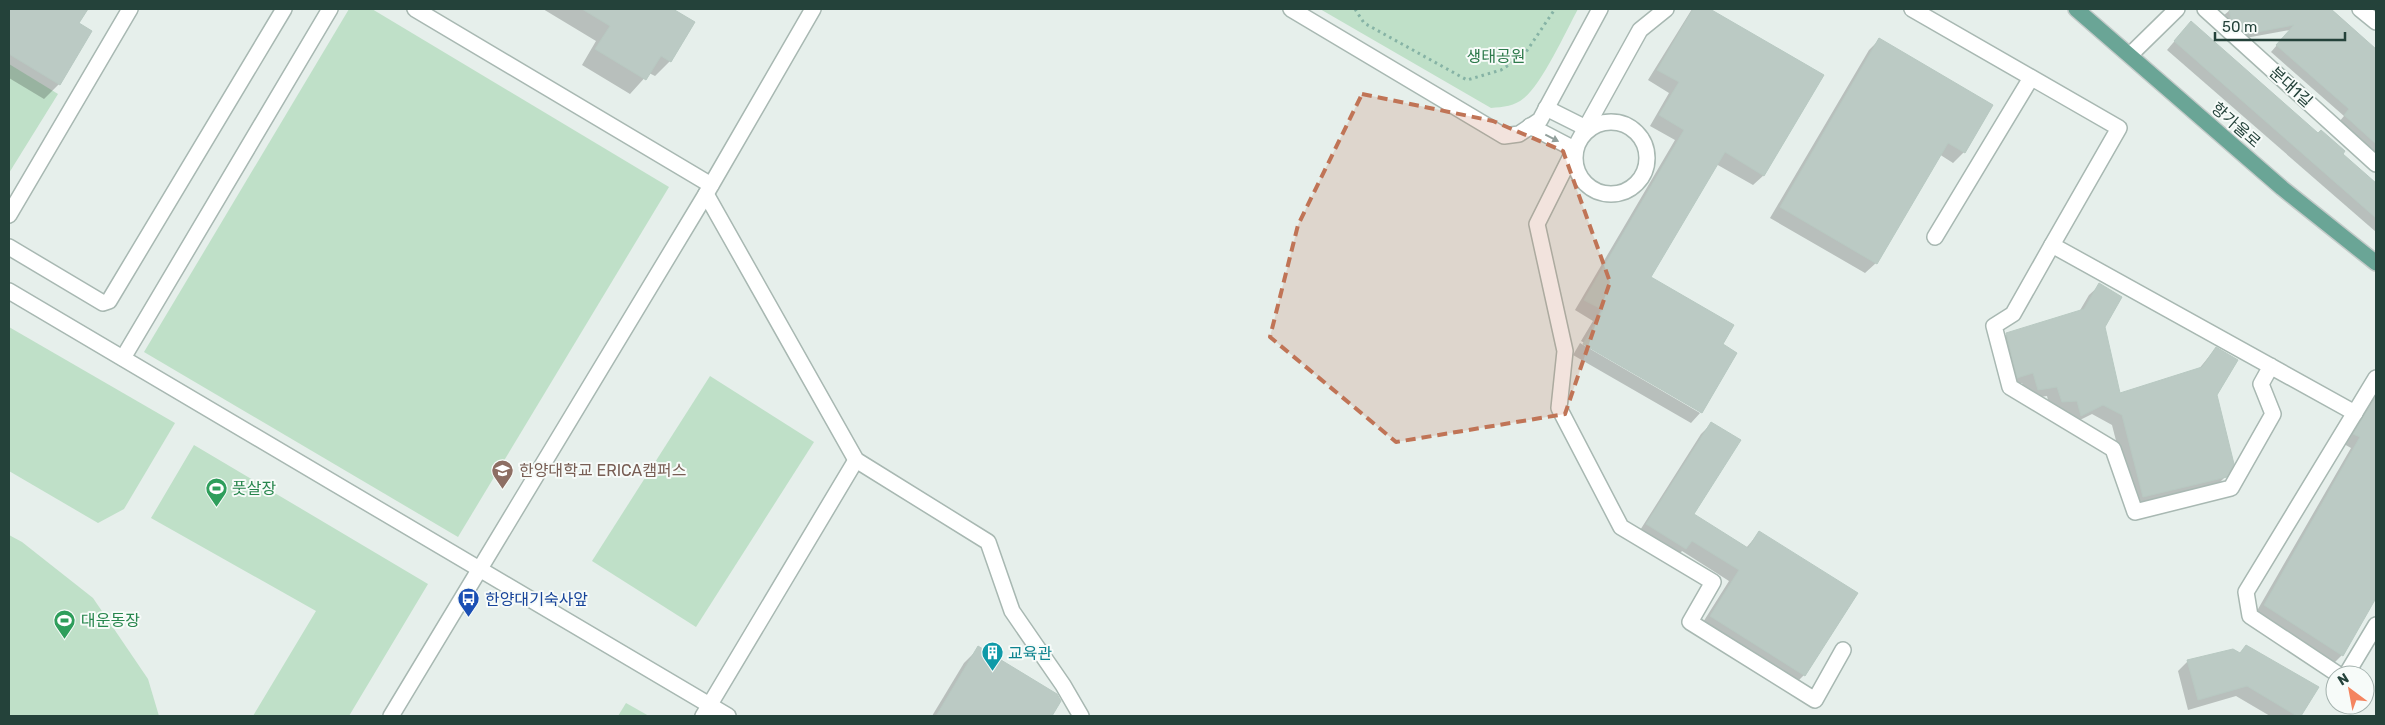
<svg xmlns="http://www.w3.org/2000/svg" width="2385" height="725" viewBox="0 0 2385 725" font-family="Rubik,'Noto Sans KR',sans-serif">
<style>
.green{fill:#bfe0c8}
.shadow{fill:#0003}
.building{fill:#bbcac4;stroke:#b8c9c2}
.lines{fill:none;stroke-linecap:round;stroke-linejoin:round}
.minor-casing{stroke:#a8b8b2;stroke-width:18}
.major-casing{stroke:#c2cac8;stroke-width:18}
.path{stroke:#86b3a5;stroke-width:3;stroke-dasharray:2.5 4;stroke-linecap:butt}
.minor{stroke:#fff;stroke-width:15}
.major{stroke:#6aa596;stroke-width:15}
.oneway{fill:#92a09c}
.marked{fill:#c07456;fill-opacity:0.2;stroke:#c07456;stroke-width:4;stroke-dasharray:10 6;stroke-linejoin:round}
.labels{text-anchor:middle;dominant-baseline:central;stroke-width:4;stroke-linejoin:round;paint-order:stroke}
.park-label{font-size:16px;fill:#2d7a4b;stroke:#f7fbf9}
.street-label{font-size:16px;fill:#24423a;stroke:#f7fbf9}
.education-label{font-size:16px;fill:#785e54;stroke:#f7fbf9;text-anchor:start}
.leisure-label{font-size:16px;fill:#27864d;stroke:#f7fbf9;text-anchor:start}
.transit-label{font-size:16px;fill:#164399;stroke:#f7fbf9;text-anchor:start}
.culture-label{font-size:16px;fill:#0d838f;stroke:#f7fbf9;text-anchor:start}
</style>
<rect width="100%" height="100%" fill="#e6efeb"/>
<g class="green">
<polygon points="349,9 372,9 669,187 458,537 144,352"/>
<path d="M 1320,9 L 1578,9 C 1566,31 1542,84 1524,98 C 1515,106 1503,107 1491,108 Z"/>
<polygon points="9,64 58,94 9,173"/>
<polygon points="9,327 175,423 124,509 98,523 9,471"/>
<polygon points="710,376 814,442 696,627 592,561"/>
<polygon points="194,445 428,584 349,716 253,716 316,611 151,518"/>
<polygon points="9,535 22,542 93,598 148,679 159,716 9,716"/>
<polygon points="626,703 649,716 618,716"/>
</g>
<g class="shadow">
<polygon points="9,9 86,9 77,24 59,84 44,99 9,78"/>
<polygon points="543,9 670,9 693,23 670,61 655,76 649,73 630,94 582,65 596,41"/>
<polygon points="1692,9 1708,9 1822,75 1764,175 1753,185 1716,164 1650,277 1721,345 1701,412 1691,423 1573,355 1580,343 1700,413 1700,410 1581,341 1593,321 1575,310 1675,140 1650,126 1669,93 1648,80"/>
<polygon points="2239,9 2331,9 2376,50 2376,159 2339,122 2344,116 2271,52 2290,30 2240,39 2223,16 2230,10"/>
<polygon points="2184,30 2376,184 2376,232 2167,50"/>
<polygon points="1879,40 1964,152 1953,163 1939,154 1876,263 1865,273 1770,218 1869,50"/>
<polygon points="2100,285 2104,327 2119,394 2198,370 2216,348 2216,394 2226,476 2215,487 2133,507 2112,425 2092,414 2070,425 2067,411 2051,412 2047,396 2028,399 2022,383 2007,388 1996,344 2007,334 2079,312 2089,295"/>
<polygon points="2376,396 2376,596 2342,655 2332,665 2254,616 2351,448 2344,444 2368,405"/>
<polygon points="1712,423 1692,515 1746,548 1759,533 1804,675 1794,685 1700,627 1729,581 1682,551 1675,559 1637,535 1701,434"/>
<polygon points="2247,646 2317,687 2300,716 2270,716 2236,696 2188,710 2178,671 2188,661 2239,654"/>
<polygon points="979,648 1060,701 1050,716 932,716 964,663"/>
</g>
<g class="building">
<polygon points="9,9 88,9 79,23 92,31 60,85 9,54"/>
<polygon points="582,9 673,9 695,22 671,62 661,56 646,80 595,49 610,26"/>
<polygon points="1693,9 1710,9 1824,75 1764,176 1725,152 1651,277 1734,325 1723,344 1737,353 1702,413 1583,344 1603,310 1584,300 1684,130 1659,115 1679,82 1657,70"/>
<polygon points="2229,9 2331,9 2376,49 2376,144 2344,115 2349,109 2276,45 2294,25 2246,34 2231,20"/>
<polygon points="2191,21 2318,133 2321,130 2345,151 2343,154 2376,183 2376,218 2174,41"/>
<polygon points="1879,38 1993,105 1965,153 1948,143 1877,264 1780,207"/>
<polygon points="2099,283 2122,297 2105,327 2120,393 2202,367 2216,347 2238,360 2217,395 2234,464 2227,477 2143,497 2122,415 2103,405 2081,416 2077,401 2062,402 2057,387 2038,390 2033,373 2017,378 2006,333 2084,309"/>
<polygon points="2376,396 2376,598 2343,656 2264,605 2360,437 2353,434"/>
<polygon points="1711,422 1741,440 1694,514 1748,548 1759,531 1858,593 1805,676 1710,616 1739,570 1692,541 1686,549 1646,524"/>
<polygon points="2246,645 2319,687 2301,716 2297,716 2247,686 2198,700 2187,660 2233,649 2240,653"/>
<polygon points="978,646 1057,694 1061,701 1052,716 936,716"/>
</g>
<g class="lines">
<defs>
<g id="minor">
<polyline points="415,9 711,185"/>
<polyline points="1291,9 1504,136 1519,134 1540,120 1600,9"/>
<polyline points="1666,9 1640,30 1578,142 1537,224 1565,351 1559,408 1621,527 1713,582 1690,622 1815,700 1843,650"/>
<polyline points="1912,9 2119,128 2052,245"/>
<polyline points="2205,9 2376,164"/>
<polyline points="2360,9 2376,22"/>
<polyline points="2130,55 2177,9"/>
<polyline points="1546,108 1586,128"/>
<circle cx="1611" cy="158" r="36"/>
<polyline points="1530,126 1574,149"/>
<polyline points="706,194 856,460 988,542 1012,611 1063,685 1081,716"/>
<polyline points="9,215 130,9"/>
<polyline points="1935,237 2031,78"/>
<polyline points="9,247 103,303 109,301 284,9"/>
<polyline points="9,291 728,716"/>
<polyline points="123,358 330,9"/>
<polyline points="2271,366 2261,384 2273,414 2231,488 2135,512 2113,449 2010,387 1994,326 2013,314 2052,245 2355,413"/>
<polyline points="2339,675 2250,616 2246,592 2376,378"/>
<polyline points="2346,675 2376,625"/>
<polyline points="391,716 706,194 813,9"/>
<polyline points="703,716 856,460"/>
</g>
<polyline id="major" points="2076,9 2282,188 2376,263"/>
</defs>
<use href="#minor" class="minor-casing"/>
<use href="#major" class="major-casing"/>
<polyline class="path" points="1355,9 1364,23 1467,80 1501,70 1524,55 1555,9"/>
<use href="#minor" class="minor"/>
<use href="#major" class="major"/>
</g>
<defs><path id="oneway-solid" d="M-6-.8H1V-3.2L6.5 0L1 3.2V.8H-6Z" transform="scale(1.25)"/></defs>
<use class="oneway" href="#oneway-solid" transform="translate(1552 138) rotate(27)"/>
<path class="marked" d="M 1362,94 L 1493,121 L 1563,151 L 1610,282 L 1565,414 L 1396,442 L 1270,337 L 1298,225 Z"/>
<defs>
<symbol id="university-pin" viewBox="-11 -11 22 30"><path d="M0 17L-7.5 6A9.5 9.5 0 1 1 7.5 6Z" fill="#8d6e63" stroke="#f7fbf9"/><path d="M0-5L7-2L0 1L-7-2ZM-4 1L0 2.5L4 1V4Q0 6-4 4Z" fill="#fff"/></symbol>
<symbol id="stadium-pin" viewBox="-11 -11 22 30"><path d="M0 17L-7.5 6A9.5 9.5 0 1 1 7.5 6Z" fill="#2e9e5b" stroke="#f7fbf9"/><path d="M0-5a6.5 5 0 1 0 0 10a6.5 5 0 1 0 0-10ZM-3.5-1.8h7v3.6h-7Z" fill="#fff"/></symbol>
<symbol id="bus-pin" viewBox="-11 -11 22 30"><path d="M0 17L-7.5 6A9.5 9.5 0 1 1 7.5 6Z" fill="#1a4fb4" stroke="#f7fbf9"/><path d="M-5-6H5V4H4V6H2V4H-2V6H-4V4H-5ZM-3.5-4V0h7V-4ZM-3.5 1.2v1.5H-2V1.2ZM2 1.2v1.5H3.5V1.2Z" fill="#fff"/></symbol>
<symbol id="building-pin" viewBox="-11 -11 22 30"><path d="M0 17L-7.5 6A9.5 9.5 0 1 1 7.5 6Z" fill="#0f9aa8" stroke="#f7fbf9"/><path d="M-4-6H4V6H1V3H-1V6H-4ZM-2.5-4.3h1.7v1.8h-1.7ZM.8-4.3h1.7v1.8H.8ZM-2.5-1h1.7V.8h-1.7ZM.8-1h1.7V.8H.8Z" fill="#fff"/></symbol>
</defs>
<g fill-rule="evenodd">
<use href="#university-pin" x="490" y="458" width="25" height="34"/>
<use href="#stadium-pin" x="204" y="476" width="25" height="34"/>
<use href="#bus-pin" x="456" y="586" width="25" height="34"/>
<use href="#stadium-pin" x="52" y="608" width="25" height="34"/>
<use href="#building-pin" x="980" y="640" width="25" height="34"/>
</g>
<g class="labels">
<g class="park-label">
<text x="1496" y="56">생태공원</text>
</g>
<g class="street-label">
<text transform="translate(2291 87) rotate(42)">분대1길</text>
<text transform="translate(2236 125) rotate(41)">항가울로</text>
</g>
<g class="education-label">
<text x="519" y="470">한양대학교 ERICA캠퍼스</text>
</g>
<g class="leisure-label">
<text x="232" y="488">풋살장</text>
<text x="81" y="620">대운동장</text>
</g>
<g class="transit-label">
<text x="485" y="599">한양대기숙사앞</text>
</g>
<g class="culture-label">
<text x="1008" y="653">교육관</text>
</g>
</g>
<rect width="2385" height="725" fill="none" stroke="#24423a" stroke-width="20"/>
<g transform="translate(2350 690) rotate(328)"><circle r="24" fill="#f7fbf9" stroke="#a3b1ad"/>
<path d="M0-4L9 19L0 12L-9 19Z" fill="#f4845f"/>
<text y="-8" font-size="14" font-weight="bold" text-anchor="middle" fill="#24423a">N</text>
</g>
<path d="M2215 32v8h130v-8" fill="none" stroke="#24423a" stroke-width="2.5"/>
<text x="2222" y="32" font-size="15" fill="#24423a" stroke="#f7fbf9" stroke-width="4" paint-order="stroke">50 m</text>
</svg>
